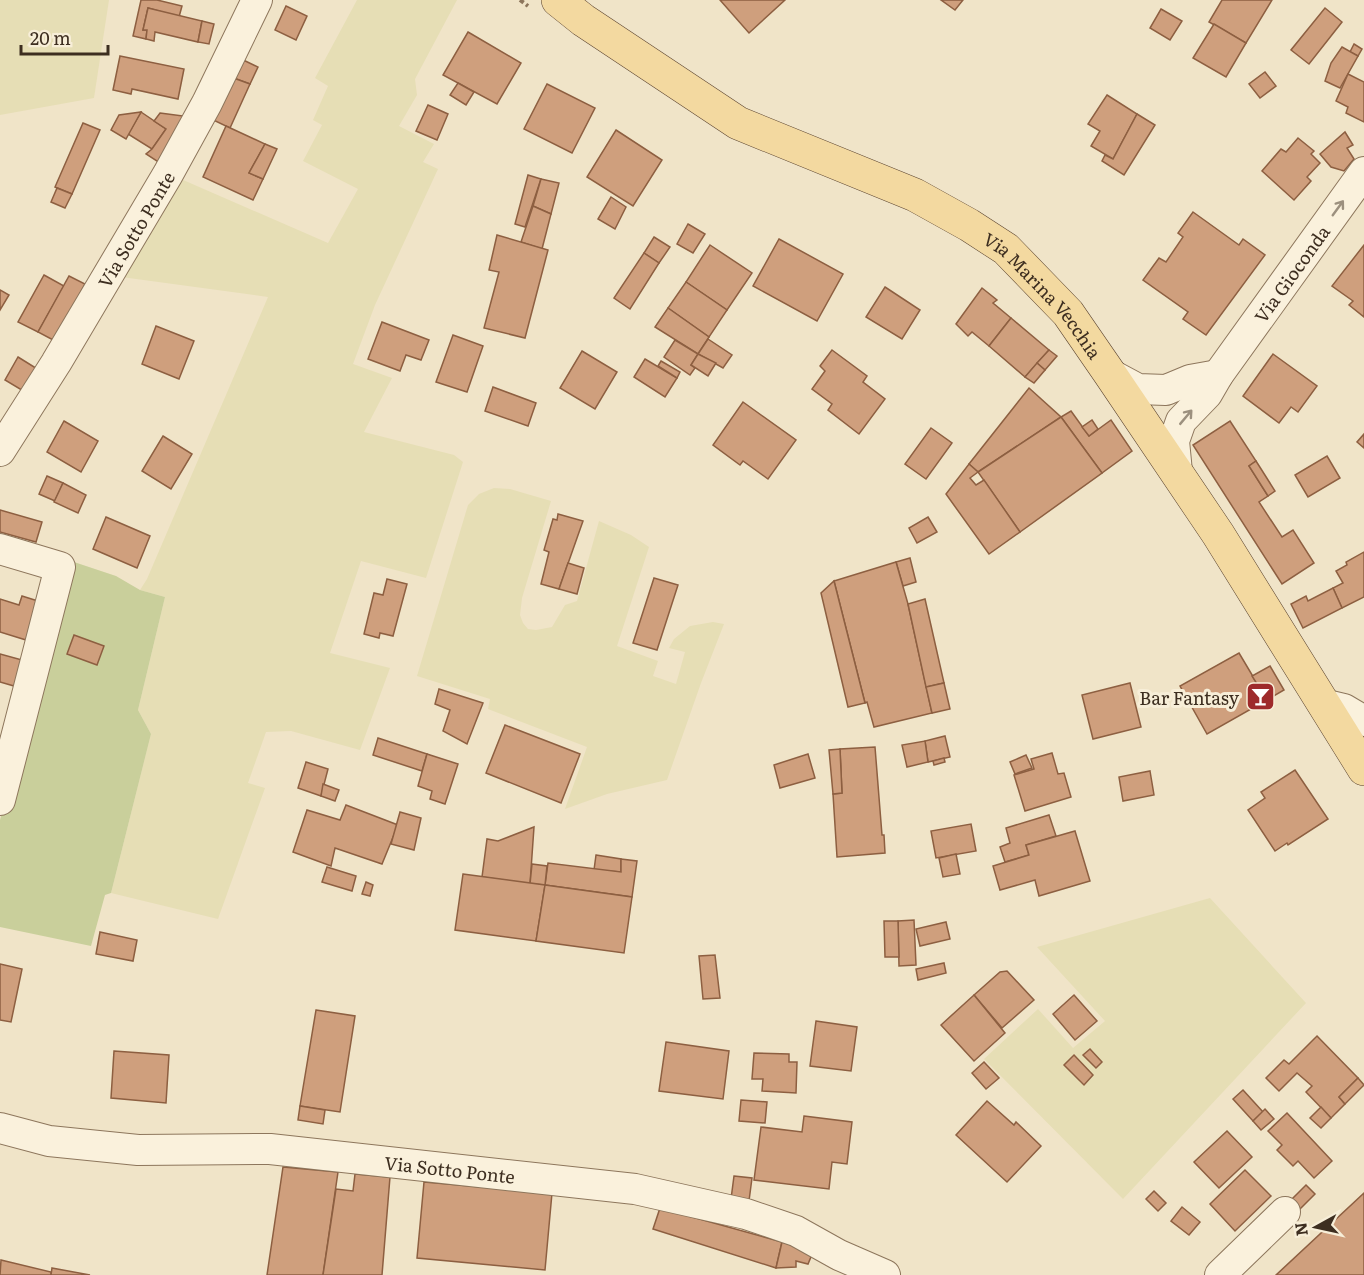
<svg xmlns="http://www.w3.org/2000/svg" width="1364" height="1275" viewBox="0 0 1364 1275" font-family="Literata,serif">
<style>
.farmland{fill:#e6deb5}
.green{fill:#c9cf9b}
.building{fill:#cf9f7d;stroke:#8d5f41;stroke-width:1.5}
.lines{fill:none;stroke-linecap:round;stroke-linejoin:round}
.minor-casing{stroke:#8d765c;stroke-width:32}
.major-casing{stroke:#5b4430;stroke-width:34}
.path{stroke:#8d765c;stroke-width:4;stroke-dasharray:4.5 3;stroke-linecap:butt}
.minor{stroke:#faf1dc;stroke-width:30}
.major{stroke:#f3d9a0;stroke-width:33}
.oneway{stroke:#9c907e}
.labels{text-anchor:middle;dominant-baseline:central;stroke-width:6;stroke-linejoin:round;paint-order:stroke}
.street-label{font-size:18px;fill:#3d2e20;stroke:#f7eed8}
.poi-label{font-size:18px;fill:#3d2e20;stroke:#f7eed8;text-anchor:end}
</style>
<rect width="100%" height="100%" fill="#f0e4c8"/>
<g class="farmland">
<polygon points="0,0 109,0 94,98 0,115"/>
<polygon points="357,0 457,0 415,79 417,95 399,126 434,144 423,162 438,169 375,305 353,364 392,378 364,432 454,455 463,462 426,578 361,561 330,653 390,668 360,750 291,731 266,732 248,783 265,788 218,919 111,893 151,734 138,710 165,597 140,590 147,579 268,297 114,276 174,176 328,243 358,189 303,161 322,125 313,120 328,86 315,78"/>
<polygon points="494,488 510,489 551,501 522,598 520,615 523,623 528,629 536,630 552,627 565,605 577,601 599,521 631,535 649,547 617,646 658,661 653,676 676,684 685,652 669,648 674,639 690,626 713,622 724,624 701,683 667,780 607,794 565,809 587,747 488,709 490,699 417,676 468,505 479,494"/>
<polygon points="1210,898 1306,1003 1123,1199 984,1059 1038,1009 1073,1048 1105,1021 1037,947"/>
</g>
<polygon class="green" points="71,561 116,576 140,590 165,597 138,710 151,734 111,893 105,895 91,946 0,927 0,820"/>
<g class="building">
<polygon points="141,0 157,0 182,6 179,17 148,8 143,30 147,30 146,39 133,36"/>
<polygon points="720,0 785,0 749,33"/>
<polygon points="941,0 963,0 955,10"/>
<polygon points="1222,0 1272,0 1246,43 1209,22"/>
<polygon points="286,6 307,16 296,40 275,30"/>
<polygon points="148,8 202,21 198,42 155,32 154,41 146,39 147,30 143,30"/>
<polygon points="1325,8 1342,22 1309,64 1291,50"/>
<polygon points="1161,9 1182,21 1170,40 1150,28"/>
<polygon points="202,21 214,24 209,44 198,42"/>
<polygon points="1214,24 1246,43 1226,77 1193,58"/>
<polygon points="468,32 521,63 497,104 443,75"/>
<polygon points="1354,44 1362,49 1358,56 1350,52"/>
<polygon points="1342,47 1358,56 1340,88 1325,81 1331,63"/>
<polygon points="120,56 184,69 178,99 132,89 131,94 113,90"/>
<polygon points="237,57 258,67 250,84 228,76"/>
<polygon points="1265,72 1276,86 1260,98 1249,84"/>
<polygon points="1348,74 1364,82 1364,122 1346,113 1348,107 1336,101"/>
<polygon points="228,76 250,84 230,128 209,118"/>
<polygon points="458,83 474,92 466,105 450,95"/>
<polygon points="547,84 595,108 572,153 524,129"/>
<polygon points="1107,95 1137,114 1113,159 1091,146 1100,131 1088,124"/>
<polygon points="428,105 448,114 437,140 416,131"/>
<polygon points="141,112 166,129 152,149 128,134"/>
<polygon points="141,112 126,139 111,130 119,115"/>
<polygon points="160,113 191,117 163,165 146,154 152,149 166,129 154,121"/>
<polygon points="1137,114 1155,125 1124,175 1102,161 1105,155 1113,159"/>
<polygon points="83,123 100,130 72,194 55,187"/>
<polygon points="226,126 265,144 249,173 263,179 253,200 203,177"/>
<polygon points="616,130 662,160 633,206 587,177"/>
<polygon points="1345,132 1353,145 1347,148 1354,159 1344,171 1331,167 1320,154"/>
<polygon points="1298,138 1314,151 1311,154 1320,163 1307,177 1311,181 1294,200 1262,171 1281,149 1286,152"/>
<polygon points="265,144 277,149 263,179 249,173"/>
<polygon points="528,175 541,179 525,227 515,224"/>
<polygon points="541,179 559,183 551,214 533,206"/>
<polygon points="57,188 72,194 65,208 51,202"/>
<polygon points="611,197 626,207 615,229 598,219"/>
<polygon points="533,206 551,214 542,249 521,242"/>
<polygon points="1193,212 1239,245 1243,239 1265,255 1206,335 1183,319 1188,312 1143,280 1159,258 1166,262 1183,237 1178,233"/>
<polygon points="688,224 705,234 693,253 677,244"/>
<polygon points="497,235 548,250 525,338 484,328 499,272 489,270"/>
<polygon points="654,237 670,247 659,263 644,253"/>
<polygon points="779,239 843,274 817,321 753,286"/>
<polygon points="710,245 752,273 727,310 686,282"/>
<polygon points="1364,245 1364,317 1349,305 1353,301 1332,286"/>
<polygon points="644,253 659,263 630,309 614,298"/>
<polygon points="44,275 64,286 38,332 18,322"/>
<polygon points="69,276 85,284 55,341 38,332"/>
<polygon points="686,282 727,310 709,337 668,308"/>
<polygon points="885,287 920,310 902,339 866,317"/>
<polygon points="982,288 997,300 993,303 1011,318 989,346 972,332 968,336 956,324"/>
<polygon points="0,290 9,295 0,310"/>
<polygon points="668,308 709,337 698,354 655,327"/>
<polygon points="1011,318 1049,350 1025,377 989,346"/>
<polygon points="382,322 429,340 421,360 406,355 400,371 368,359"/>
<polygon points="156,326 194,341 179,379 142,364"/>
<polygon points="453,335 483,346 467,392 436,382"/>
<polygon points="708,339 732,355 723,368 698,354"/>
<polygon points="675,340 698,354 691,365 695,368 690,375 664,357"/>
<polygon points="832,350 867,376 863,382 885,399 859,434 828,410 832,404 812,389 825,371 820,366"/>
<polygon points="1049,350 1057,356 1045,370 1037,363"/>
<polygon points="582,351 617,372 595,409 560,388"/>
<polygon points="698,354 716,363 708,376 691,365"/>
<polygon points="1273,354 1317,386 1298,412 1291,407 1279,423 1243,396"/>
<polygon points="18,357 39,370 25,392 5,380"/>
<polygon points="645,359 677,378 665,397 634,377"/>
<polygon points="661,361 680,372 677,378 658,366"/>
<polygon points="1037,363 1045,370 1034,383 1025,377"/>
<polygon points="493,387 536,403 528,426 485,411"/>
<polygon points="1029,388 1061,417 978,472 969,464"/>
<polygon points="743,402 796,440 768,479 743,461 740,465 713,445"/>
<polygon points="1071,411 1089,436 1111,420 1132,451 1102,473 1061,417"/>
<polygon points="1061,417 1102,473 1020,532 978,472"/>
<polygon points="1092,420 1098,429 1089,436 1082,427"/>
<polygon points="64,421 98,441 81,472 47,452"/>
<polygon points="1230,421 1256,461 1249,466 1268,496 1259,502 1282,537 1293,530 1314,563 1282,584 1193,445"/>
<polygon points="931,428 952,443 926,479 905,464"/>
<polygon points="1364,434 1364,448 1357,442"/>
<polygon points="163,436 192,454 171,489 142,471"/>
<polygon points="1327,456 1340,478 1308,497 1295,475"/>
<polygon points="1256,461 1275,491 1268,496 1249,466"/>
<polygon points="969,464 978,472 970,478 976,485 984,480 1020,532 989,554 946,494"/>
<polygon points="47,476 63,483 55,501 39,494"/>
<polygon points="63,483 86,495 78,513 54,502"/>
<polygon points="0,510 42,522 36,542 0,532"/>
<polygon points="558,514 583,521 559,589 541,584 549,552 544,550 553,519 557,520"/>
<polygon points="106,517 150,536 137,568 93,549"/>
<polygon points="928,517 937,532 917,543 909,528"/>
<polygon points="1364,552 1364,597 1342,608 1333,588 1343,583 1336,571 1347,565 1346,562"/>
<polygon points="910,558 916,582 903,586 896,562"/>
<polygon points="896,562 908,604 932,713 874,727 867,702 865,703 834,581"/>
<polygon points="568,563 584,568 577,594 559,589"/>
<polygon points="654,578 678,585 657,650 633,643"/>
<polygon points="387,579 407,584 393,636 380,633 379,638 364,634 374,593 383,595"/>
<polygon points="834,581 865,703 848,707 821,593"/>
<polygon points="1333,588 1342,608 1303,628 1291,604 1306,596 1308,601"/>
<polygon points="22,596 38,601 26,640 0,632 0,599 19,605"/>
<polygon points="925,599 944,683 926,687 908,604"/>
<polygon points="74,635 104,646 97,665 67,654"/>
<polygon points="1239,653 1267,700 1207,734 1180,686"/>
<polygon points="0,654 22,660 14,686 0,682"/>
<polygon points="1270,666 1284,690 1267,700 1252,676"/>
<polygon points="944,683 950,709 932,713 926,687"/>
<polygon points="1130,683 1141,727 1093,739 1082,695"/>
<polygon points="439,689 483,703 467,744 443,731 450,710 435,704"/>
<polygon points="505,725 580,754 561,803 486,773"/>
<polygon points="945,736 950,757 928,762 925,741"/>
<polygon points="378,738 427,754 422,771 373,755"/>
<polygon points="925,741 928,762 907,767 902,745"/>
<polygon points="875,747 882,835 884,835 885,853 837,857 833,794 842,793 840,749"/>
<polygon points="840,749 842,793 833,794 829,750"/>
<polygon points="1052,753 1058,774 1064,773 1071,797 1025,811 1014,775 1034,769 1031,759"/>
<polygon points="427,754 458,764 445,804 430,799 432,791 418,786"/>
<polygon points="808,754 815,778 780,788 774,765"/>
<polygon points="1026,755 1032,768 1015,774 1010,762"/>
<polygon points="944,758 945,762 934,765 933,761"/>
<polygon points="306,762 328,769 321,796 298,788"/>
<polygon points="1295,770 1328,819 1288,845 1287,843 1275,851 1248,810 1265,798 1261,792"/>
<polygon points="1150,771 1154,795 1123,801 1119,777"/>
<polygon points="323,784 339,790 335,801 321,796"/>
<polygon points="346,805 398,825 382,864 335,848 331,866 293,852 307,810 340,820"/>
<polygon points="400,812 421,818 414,850 391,844"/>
<polygon points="1049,815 1056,836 1026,845 1029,855 1005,862 1000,847 1010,843 1006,828"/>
<polygon points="971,824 976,851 936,858 931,831"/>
<polygon points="534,827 530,884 482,877 487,839 498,841"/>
<polygon points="1075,831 1090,881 1039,896 1035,880 1000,890 993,866 1029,855 1026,845"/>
<polygon points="956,854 960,874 943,877 939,858"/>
<polygon points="596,855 621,859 621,872 594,870"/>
<polygon points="621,859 637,861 632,897 545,885 548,863 621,872"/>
<polygon points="532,864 547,866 545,885 530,884"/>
<polygon points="327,867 356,876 352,891 322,882"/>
<polygon points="463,874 545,885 536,941 455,930"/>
<polygon points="366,882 373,885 370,896 362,894"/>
<polygon points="545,885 632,897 624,953 536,941"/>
<polygon points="914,920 916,965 899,966 898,921"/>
<polygon points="884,921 898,921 899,957 885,957"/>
<polygon points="946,922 950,939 920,946 916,929"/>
<polygon points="100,932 137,940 133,961 96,954"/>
<polygon points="715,955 720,998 703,999 699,956"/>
<polygon points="944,963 946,973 918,980 916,969"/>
<polygon points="0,964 22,969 11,1022 0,1020"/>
<polygon points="1007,971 1034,1000 1002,1028 974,995 1000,972"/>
<polygon points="974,995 1005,1033 974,1061 941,1025"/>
<polygon points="1074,995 1097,1021 1075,1040 1053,1014"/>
<polygon points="316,1010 355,1016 340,1112 300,1106"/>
<polygon points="816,1021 857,1027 851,1071 810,1066"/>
<polygon points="1317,1036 1358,1078 1339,1097 1345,1104 1331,1118 1306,1092 1312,1086 1297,1073 1279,1091 1266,1078 1284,1060 1289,1064"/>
<polygon points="666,1042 729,1051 723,1099 659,1091"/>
<polygon points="1090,1049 1102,1062 1096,1068 1083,1055"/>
<polygon points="114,1051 169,1055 166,1103 111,1098"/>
<polygon points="754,1053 789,1054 789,1062 797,1062 796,1093 762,1091 763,1079 752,1079"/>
<polygon points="1074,1055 1093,1075 1084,1085 1064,1065"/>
<polygon points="984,1062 999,1078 986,1089 972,1073"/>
<polygon points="1358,1078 1364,1085 1345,1104 1339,1097"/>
<polygon points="1243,1090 1263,1112 1253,1121 1233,1099"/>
<polygon points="741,1100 767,1102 765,1123 739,1121"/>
<polygon points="987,1101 1014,1125 1016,1122 1041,1146 1007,1182 956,1135"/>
<polygon points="300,1106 325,1110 323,1124 298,1120"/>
<polygon points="1321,1107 1331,1118 1321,1128 1310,1118"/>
<polygon points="1265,1109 1274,1119 1261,1130 1253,1121"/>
<polygon points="1287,1113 1332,1161 1314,1178 1298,1161 1293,1166 1277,1150 1282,1145 1268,1131"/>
<polygon points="804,1116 852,1122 847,1164 832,1162 829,1189 754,1180 761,1127 802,1132"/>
<polygon points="1227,1131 1252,1157 1219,1188 1194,1162"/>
<polygon points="283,1167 338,1172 323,1275 267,1275"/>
<polygon points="1245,1170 1271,1196 1235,1231 1210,1204"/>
<polygon points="355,1174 390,1177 382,1275 323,1275 336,1189 353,1191"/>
<polygon points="734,1176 752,1178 749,1201 731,1199"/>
<polygon points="424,1182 552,1193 545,1270 417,1258"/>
<polygon points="1306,1185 1315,1194 1299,1210 1290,1201"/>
<polygon points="1154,1191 1166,1203 1158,1211 1146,1199"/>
<polygon points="1364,1193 1364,1275 1276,1275"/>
<polygon points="1182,1207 1200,1222 1189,1235 1171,1221"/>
<polygon points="660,1208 782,1242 776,1268 653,1229"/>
<polygon points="782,1242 813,1252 808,1264 796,1261 796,1267 776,1268"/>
<polygon points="1,1260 51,1272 51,1275 0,1275"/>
<polygon points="52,1268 90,1275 51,1275"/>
</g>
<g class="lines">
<defs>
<g id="minor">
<polyline points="1110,374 1138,389 1166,390 1190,380 1218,375"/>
<path id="s1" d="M 0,451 L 56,363 L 168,174 L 207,103 L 257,0"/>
<path id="s2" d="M 1177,472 L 1174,441 L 1181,421 L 1207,394 L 1218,375 L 1364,172"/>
<polyline points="0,549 60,567 0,800"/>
<polyline points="1323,704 1344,709 1364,721"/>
<path id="s3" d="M 0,1128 L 49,1141 L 138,1150 L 270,1149 L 635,1189 L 746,1214 L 796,1231 L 839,1255 L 885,1275"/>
<polyline points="1220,1275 1285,1212"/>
</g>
<g id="major">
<path id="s4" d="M 558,0 L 583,20 L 738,123 L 915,195 L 969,225 L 1006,249 L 1068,313 L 1110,374 L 1218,534 L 1364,769"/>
</g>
</defs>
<use href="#minor" class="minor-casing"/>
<use href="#major" class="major-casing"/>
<polyline class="path" points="520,0 528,6"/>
<use href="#minor" class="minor"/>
<use href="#major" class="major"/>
</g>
<defs><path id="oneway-shaft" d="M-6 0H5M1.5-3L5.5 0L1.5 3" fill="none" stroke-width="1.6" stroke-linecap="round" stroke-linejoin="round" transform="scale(1.5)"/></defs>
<g class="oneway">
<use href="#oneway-shaft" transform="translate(1338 208) rotate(-54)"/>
<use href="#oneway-shaft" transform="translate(1186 417) rotate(-50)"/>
</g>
<defs>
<symbol id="bar-square" viewBox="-11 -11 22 22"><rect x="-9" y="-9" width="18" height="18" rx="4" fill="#9e2a2b" stroke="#f7eed8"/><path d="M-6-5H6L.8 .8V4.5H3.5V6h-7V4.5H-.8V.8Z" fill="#fff"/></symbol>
</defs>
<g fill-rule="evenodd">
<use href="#bar-square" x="1244" y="680" width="33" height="33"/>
</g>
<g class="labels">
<g class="street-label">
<text stroke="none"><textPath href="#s1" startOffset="260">Via Sotto Ponte</textPath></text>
<text stroke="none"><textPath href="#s2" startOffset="237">Via Gioconda</textPath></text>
<text stroke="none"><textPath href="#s4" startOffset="574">Via Marina Vecchia</textPath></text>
<text stroke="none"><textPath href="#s3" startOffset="453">Via Sotto Ponte</textPath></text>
</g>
<g class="poi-label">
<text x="1239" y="697">Bar Fantasy</text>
</g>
</g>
<g transform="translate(1316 1227) rotate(262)" stroke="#f7eed8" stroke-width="4.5" paint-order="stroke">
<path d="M0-4.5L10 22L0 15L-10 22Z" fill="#3d2e20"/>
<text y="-9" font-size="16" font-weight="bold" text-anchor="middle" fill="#3d2e20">N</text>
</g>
<path d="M21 45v9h87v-9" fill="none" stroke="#3d2e20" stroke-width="3"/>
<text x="30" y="45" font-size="18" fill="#3d2e20" stroke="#f7eed8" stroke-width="4.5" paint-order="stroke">20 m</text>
</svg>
